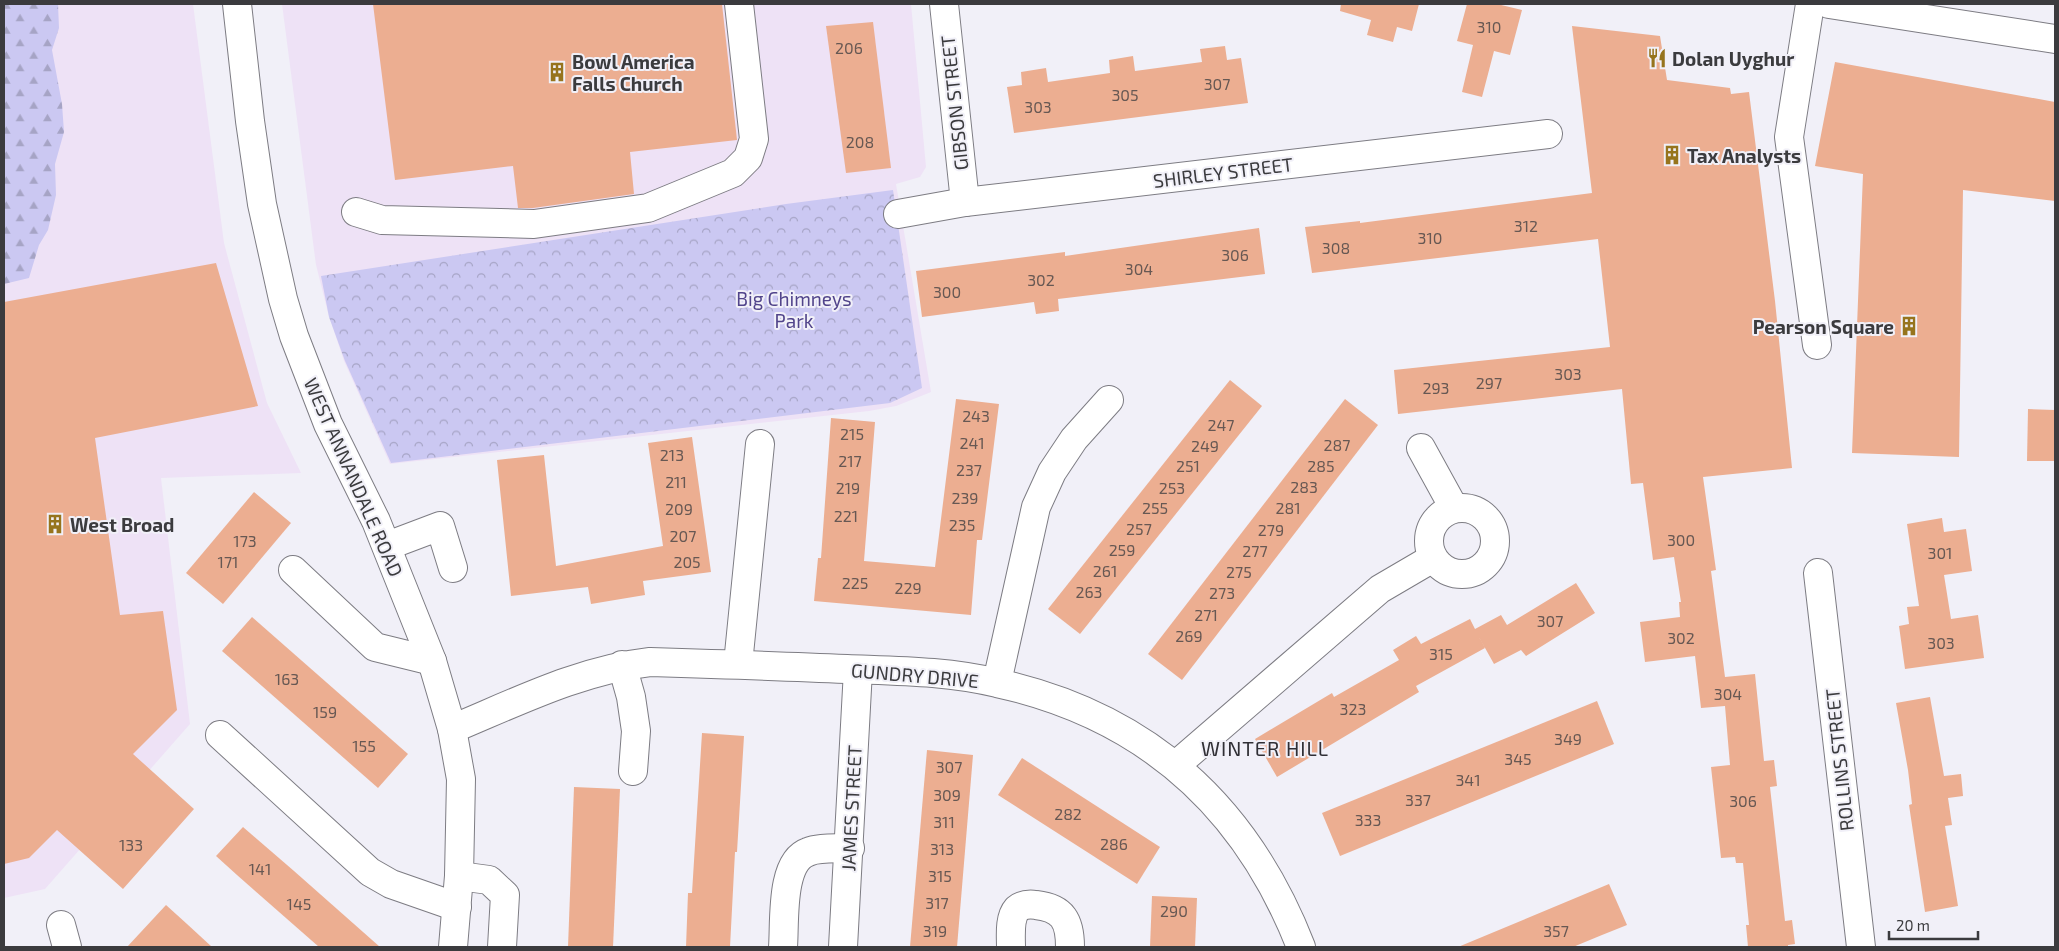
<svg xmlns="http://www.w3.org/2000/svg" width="2059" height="951" viewBox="0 0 2059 951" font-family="'Exo 2',sans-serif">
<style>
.commercial{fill:#eee2f6}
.forest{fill:url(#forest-firs)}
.park{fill:url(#park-crowns)}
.building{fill:#ecae91}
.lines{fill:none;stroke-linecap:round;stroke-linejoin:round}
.minor-casing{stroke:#7d7c83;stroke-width:30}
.minor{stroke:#fff;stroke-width:28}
.labels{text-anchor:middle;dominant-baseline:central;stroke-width:4;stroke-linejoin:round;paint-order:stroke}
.number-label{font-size:16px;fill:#675853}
.poi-label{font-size:19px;font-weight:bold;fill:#3b3b3e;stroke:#f1f0f8;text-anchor:start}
.street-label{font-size:19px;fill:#3b3b3e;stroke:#f1f0f8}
.park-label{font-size:19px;fill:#51448b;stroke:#f1f0f8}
.neighbourhood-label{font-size:20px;letter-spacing:1px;fill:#302f35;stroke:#f1f0f8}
</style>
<defs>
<pattern id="forest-firs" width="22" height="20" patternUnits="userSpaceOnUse" patternTransform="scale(1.25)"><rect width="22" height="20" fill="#cbc8f2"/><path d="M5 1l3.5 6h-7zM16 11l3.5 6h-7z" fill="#a6a4c5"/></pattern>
<pattern id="park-crowns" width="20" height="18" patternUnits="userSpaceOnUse" patternTransform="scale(1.25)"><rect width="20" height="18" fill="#cbc8f2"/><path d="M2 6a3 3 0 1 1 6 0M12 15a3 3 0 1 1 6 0" fill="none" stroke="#a6a4c5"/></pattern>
</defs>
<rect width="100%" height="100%" fill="#f1f0f8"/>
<g class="commercial">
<polygon points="4,4 193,4 224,243 267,403 301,473 161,478 190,724 45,889 4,898"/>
<polygon points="282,4 911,4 926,167 920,177 896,184 931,392 896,406 869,411 390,464 344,361 328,313 316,265"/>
</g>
<polygon class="forest" points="4,4 58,4 59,28 52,50 62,104 64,132 55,164 56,195 48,230 39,245 29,278 4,284"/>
<polygon class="park" points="893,190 922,388 890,403 391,463 345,361 329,317 321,276 786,204"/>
<g class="building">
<polygon points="373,4 722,4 737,140 630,152 634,194 533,208 518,208 513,166 395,180"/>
<polygon points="1341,4 1419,4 1412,31 1397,27 1393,42 1367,35 1371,20 1340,11"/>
<polygon points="1467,4 1497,4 1522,10 1510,55 1494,51 1482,97 1462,92 1473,45 1457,41"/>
<polygon points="873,22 891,168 846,173 826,26"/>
<polygon points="1572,26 1660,36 1667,80 1730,88 1731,94 1749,92 1775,301 1792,468 1703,477 1716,570 1711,571 1725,677 1755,674 1764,761 1774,760 1777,786 1770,787 1785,921 1792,920 1795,944 1788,945 1788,947 1748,947 1746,925 1749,925 1743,863 1736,863 1735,857 1721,858 1711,767 1730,765 1725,706 1701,708 1695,656 1645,662 1640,622 1680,617 1679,602 1681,602 1674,557 1653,560 1643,483 1631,484 1622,389 1398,414 1394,370 1610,347 1598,239 1312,273 1305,227 1360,221 1360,223 1592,193"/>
<polygon points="1225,46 1227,60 1241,58 1248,103 1014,133 1007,87 1022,85 1021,72 1046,68 1048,82 1110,73 1109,60 1133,56 1135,71 1202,62 1200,49"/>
<polygon points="1835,62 2055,102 2055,201 1963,190 1959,457 1852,453 1863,174 1815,166"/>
<polygon points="1259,228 1265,274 1058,299 1059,311 1036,314 1034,302 922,317 916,271 1065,252 1065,256"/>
<polygon points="216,263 258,406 95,438 120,615 163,611 177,710 133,754 194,809 123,889 57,830 29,858 4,864 4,302"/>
<polygon points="1230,380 1262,406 1080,634 1048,609"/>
<polygon points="956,399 999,404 982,540 977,540 971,615 814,601 818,558 821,558 831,418 875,422 864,561 935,567"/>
<polygon points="1345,399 1378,425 1182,680 1148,654"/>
<polygon points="2028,409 2055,410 2055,461 2027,461"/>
<polygon points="692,437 711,572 643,581 645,595 591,604 588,587 511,596 497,460 544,455 556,566 663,546 648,443"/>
<polygon points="254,492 291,523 223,604 186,573"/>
<polygon points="1942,518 1944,532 1966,529 1972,571 1944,575 1951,619 1978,615 1984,658 1905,669 1899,626 1909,624 1907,607 1919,606 1907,524"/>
<polygon points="1576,583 1595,613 1526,656 1521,650 1494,664 1475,630 1485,648 1416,686 1419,692 1277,777 1255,739 1332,693 1334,697 1399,660 1393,650 1416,636 1421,644 1470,619 1475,629 1501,615 1507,625"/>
<polygon points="252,617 408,754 378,788 222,651"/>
<polygon points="1930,697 1944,776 1961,774 1963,796 1948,798 1952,825 1945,826 1958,906 1925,912 1909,805 1912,804 1908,770 1896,703"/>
<polygon points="1597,701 1614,744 1340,856 1322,813"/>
<polygon points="702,733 744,736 737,852 735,852 730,947 686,947 688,893 692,893"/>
<polygon points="927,750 973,755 957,947 910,947"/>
<polygon points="1022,758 1160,847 1137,884 998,795"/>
<polygon points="574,787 620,789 613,947 568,947"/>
<polygon points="243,827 294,871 380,947 319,947 237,875 216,856"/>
<polygon points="1609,884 1627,925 1602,935 1573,947 1458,947"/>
<polygon points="1152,896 1197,898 1195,947 1150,947"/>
<polygon points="166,905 187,924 212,947 127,947"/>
</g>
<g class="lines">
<defs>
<g id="minor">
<polyline points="237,4 250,121 262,204 283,299 294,336 328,424 376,521 432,661 452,729 461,779 459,876 453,947"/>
<polyline points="944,4 965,202"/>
<polyline points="1810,4 1789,137 1817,345"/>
<polyline points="1829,4 2055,39"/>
<polyline points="356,212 382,220 534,224 648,208 733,173 748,158 754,139 739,4"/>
<polyline points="898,214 965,202 1548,134"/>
<polyline points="1421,448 1454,508"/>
<circle cx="1462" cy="541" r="33"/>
<polyline points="387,546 440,526 453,568"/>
<polyline points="293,570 375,647 432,661"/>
<polyline points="1818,573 1861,947"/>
<polyline points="738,664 760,444"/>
<polyline points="622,665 631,697 636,731 633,771"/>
<polyline points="997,682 1036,507 1052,472 1074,439 1109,400"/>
<path d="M 452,729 C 517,702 580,670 650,662 C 716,664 782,666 847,669 C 898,671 948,671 997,683 C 1147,716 1246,806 1301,947"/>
<polyline points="220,735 370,872 391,884 457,907"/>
<polyline points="1176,765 1380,589 1433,558"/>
<polyline points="459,876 489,880 505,895 502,947"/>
<polyline points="61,925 67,947"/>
<path d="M 783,947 C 785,922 780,862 808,852 C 819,847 837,849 850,848"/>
<polyline points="843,947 858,670"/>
<path d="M 1011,947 C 1011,936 1009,918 1017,909 C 1023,904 1029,904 1036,905 C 1063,908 1070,921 1070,947"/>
</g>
</defs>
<use href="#minor" class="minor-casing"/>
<use href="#minor" class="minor"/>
</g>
<defs>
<symbol id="restaurant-bare" viewBox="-9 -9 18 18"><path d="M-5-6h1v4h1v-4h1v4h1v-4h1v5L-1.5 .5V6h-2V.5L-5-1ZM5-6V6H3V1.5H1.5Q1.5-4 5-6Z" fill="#96741d" stroke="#f1f0f8" stroke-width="2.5" paint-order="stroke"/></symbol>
<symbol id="building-bare" viewBox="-9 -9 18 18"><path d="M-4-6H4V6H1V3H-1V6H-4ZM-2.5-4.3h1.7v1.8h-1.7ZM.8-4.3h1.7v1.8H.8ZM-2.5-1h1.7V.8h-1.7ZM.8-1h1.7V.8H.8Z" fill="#96741d" stroke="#f1f0f8" stroke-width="2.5" paint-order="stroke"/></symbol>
</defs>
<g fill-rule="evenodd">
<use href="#restaurant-bare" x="1643" y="44" width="28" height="28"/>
<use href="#building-bare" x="543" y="58" width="28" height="28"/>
<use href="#building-bare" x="1658" y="141" width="28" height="28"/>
<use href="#building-bare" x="1895" y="312" width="28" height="28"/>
<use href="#building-bare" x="41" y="510" width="28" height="28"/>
</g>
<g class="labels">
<g class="number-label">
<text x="1489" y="26">310</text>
<text x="849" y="47">206</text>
<text x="1217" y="83">307</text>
<text x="1125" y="94">305</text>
<text x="1038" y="106">303</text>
<text x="860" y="141">208</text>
<text x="1526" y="225">312</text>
<text x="1430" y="237">310</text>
<text x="1336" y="247">308</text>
<text x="1235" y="254">306</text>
<text x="1139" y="268">304</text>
<text x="1041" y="279">302</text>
<text x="947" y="291">300</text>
<text x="1568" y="373">303</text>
<text x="1489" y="382">297</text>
<text x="1436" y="387">293</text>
<text x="976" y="415">243</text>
<text x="1221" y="424">247</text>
<text x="852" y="433">215</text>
<text x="972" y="442">241</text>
<text x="1337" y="444">287</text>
<text x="1205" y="445">249</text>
<text x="672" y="454">213</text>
<text x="850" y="460">217</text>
<text x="1188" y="465">251</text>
<text x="1321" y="465">285</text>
<text x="969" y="469">237</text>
<text x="676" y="481">211</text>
<text x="1304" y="486">283</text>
<text x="848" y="487">219</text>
<text x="1172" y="487">253</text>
<text x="965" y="497">239</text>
<text x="1155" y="507">255</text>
<text x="1288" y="507">281</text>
<text x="679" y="508">209</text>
<text x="846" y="515">221</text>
<text x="962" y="524">235</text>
<text x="1139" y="528">257</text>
<text x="1271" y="529">279</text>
<text x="683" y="535">207</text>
<text x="1681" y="539">300</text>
<text x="245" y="540">173</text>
<text x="1122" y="549">259</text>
<text x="1255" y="550">277</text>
<text x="1940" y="552">301</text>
<text x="228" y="561">171</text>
<text x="687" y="561">205</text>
<text x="1105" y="570">261</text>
<text x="1239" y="571">275</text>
<text x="855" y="582">225</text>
<text x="908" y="587">229</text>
<text x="1089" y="591">263</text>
<text x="1222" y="592">273</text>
<text x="1206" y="614">271</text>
<text x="1550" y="620">307</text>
<text x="1189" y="635">269</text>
<text x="1681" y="637">302</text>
<text x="1941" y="642">303</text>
<text x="1441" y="653">315</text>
<text x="287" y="678">163</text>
<text x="1728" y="693">304</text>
<text x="1353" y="708">323</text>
<text x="325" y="711">159</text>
<text x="1568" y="738">349</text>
<text x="364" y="745">155</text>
<text x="1518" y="758">345</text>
<text x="949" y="766">307</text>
<text x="1468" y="779">341</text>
<text x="947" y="794">309</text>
<text x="1418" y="799">337</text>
<text x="1743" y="800">306</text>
<text x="1068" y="813">282</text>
<text x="1368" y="819">333</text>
<text x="944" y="821">311</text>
<text x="1114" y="843">286</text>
<text x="131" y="844">133</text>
<text x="942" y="848">313</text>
<text x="260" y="868">141</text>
<text x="940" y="875">315</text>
<text x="937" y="902">317</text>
<text x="299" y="903">145</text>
<text x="1174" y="910">290</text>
<text x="935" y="930">319</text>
<text x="1556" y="930">357</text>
</g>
<g class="poi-label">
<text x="1672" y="58">Dolan Uyghur</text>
<text x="572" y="61">Bowl America<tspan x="572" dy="22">Falls Church</tspan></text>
<text x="1687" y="155">Tax Analysts</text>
<text x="1894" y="326" text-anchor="end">Pearson Square</text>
<text x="70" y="524">West Broad</text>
</g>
<g class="street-label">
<text transform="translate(954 103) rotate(-96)">GIBSON STREET</text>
<text transform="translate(1223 172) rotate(-7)">SHIRLEY STREET</text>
<text transform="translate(354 477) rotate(66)">WEST ANNANDALE ROAD</text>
<text transform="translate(915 675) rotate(5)">GUNDRY DRIVE</text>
<text transform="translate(1839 760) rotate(-96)">ROLLINS STREET</text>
<text transform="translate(851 808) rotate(-87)">JAMES STREET</text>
</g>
<g class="park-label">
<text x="794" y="298">Big Chimneys<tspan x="794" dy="22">Park</tspan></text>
</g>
<g class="neighbourhood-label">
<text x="1265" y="748">WINTER HILL</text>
</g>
</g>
<rect width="2059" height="951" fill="none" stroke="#3b3b3e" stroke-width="10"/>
<path d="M1889 931v8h89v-8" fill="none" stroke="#3b3b3e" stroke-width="2.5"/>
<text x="1896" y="931" font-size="15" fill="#3b3b3e" stroke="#f1f0f8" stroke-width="4" paint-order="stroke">20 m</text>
</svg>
